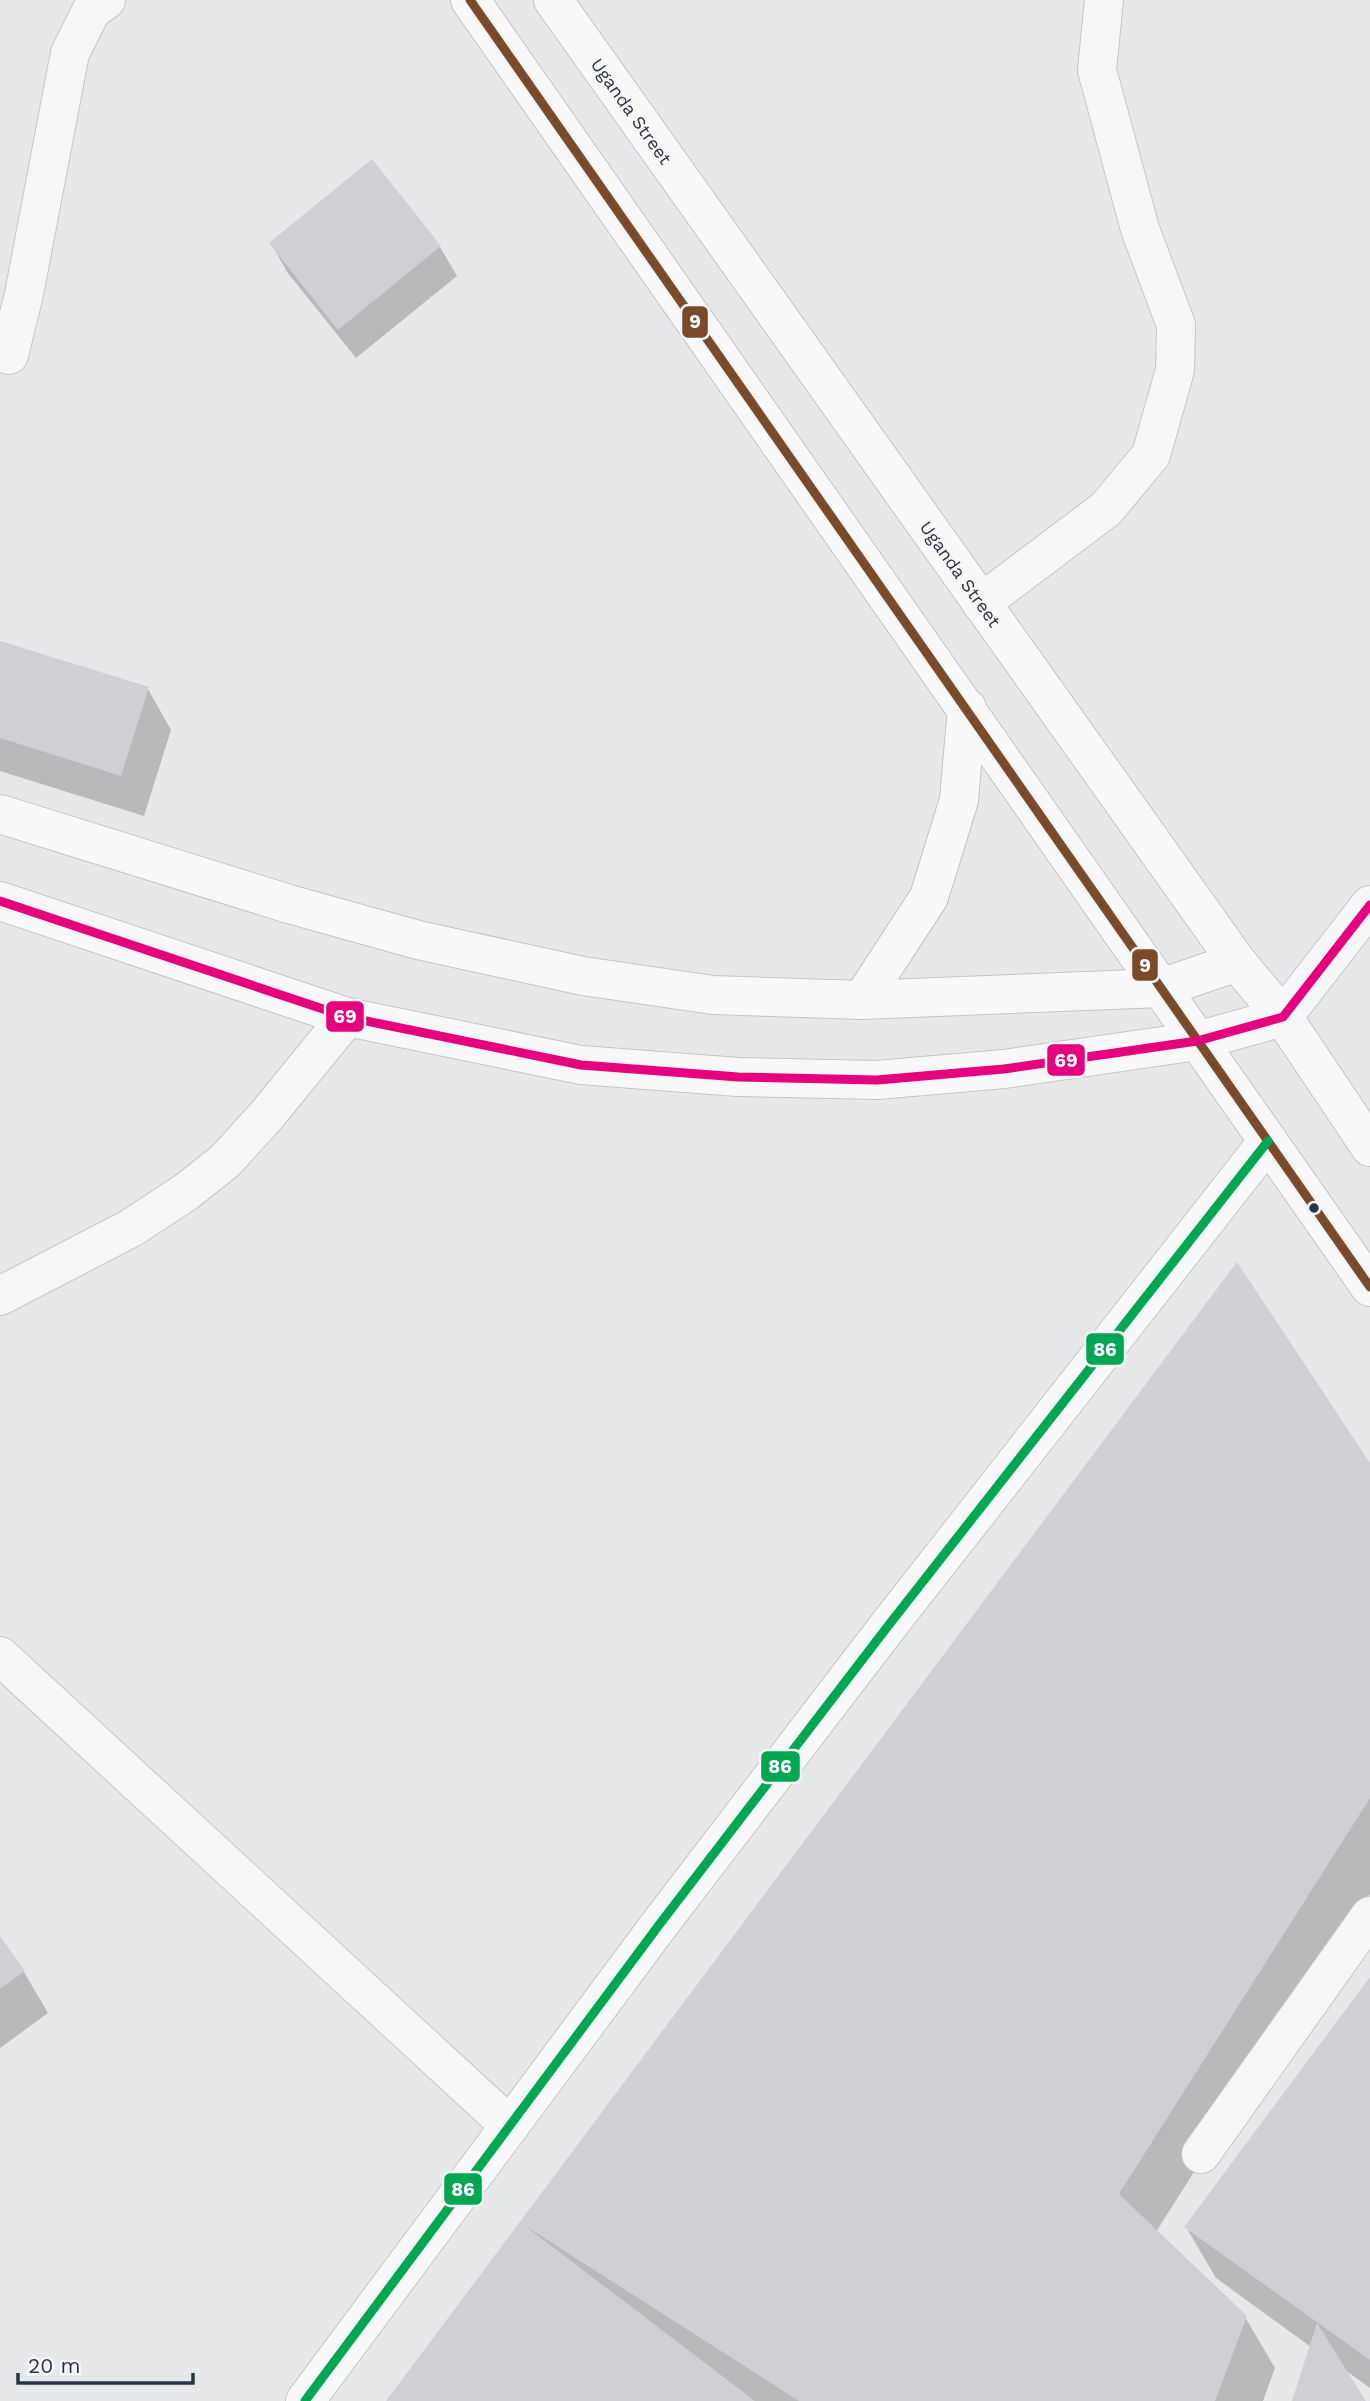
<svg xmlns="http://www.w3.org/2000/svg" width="1370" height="2401" viewBox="0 0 1370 2401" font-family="'Work Sans',sans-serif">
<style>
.shadow{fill:#0003}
.building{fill:#ced0d3}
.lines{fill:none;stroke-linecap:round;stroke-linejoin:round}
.street-casing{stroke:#c4c6c8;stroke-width:40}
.secondary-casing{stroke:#c4c6c8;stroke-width:40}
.primary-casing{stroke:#c2c5c8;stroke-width:40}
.street{stroke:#f5f6f7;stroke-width:38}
.secondary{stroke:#f8f8f8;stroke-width:38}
.primary{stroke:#f8f8f8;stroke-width:38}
.bus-1-casing{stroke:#f4f6f9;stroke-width:14}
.bus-2-casing{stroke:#f4f6f9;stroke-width:14}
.bus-3-casing{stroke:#f4f6f9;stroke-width:14}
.bus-1{stroke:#7a4b2a;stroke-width:9}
.bus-2{stroke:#e5007d;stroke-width:9}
.bus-3{stroke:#00a651;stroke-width:9}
.bus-dot{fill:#2b3445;stroke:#f4f6f9;stroke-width:2.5}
.labels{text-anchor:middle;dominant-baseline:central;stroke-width:6;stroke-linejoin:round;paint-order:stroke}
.street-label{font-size:18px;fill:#2b3445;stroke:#f4f6f9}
.line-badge{stroke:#f4f6f9;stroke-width:2.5}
.badge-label{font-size:19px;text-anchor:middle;font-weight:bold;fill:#fff}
</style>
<rect width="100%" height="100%" fill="#e6e8ea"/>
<g class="shadow">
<polygon points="371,162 440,247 457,276 356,358 287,272 271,243"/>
<polygon points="0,643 148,689 171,730 144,816 0,771"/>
<polygon points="1237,1265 1370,1466 1370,1894 1156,2232 1245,2317 1275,2368 1263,2401 389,2401"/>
<polygon points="0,1939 24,1972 48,2013 0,2048"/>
<polygon points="1370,1980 1370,2388 1345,2370 1363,2401 1294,2401 1311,2347 1216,2278 1186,2227"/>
</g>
<g class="building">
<polygon points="372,159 441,246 338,330 269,243"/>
<polygon points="0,641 149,687 121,776 0,738"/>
<polygon points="1237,1262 1370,1463 1370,1798 1119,2194 1247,2316 1215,2401 799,2401 524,2225 755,2401 386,2401"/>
<polygon points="0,1936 25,1971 0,1989"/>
<polygon points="1370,1977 1370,2360 1184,2227"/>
<polygon points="1317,2323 1366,2401 1292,2401"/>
</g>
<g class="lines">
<defs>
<g id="street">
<polyline points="9,355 24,294 70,53 91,11 106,0"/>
<polyline points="981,603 1106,509 1151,455 1175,370 1176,325 1140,229 1097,70 1104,0"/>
<polyline points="1283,1017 1370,905"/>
<polyline points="0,1296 131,1228 186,1192 225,1161 266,1116 347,1017"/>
<polyline points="0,1656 510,2126"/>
<polyline points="1201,2154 1370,1916"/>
</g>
<polyline id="secondary" points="305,2401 659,1925 888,1626 1268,1141"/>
<g id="primary">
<polyline points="470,0 1370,1287"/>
<path id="s1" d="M 553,0 L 1237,962 L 1283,1017 L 1370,1147"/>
<polyline points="0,814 289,904 418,940 583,976 713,995 862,1000 1161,988 1237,962"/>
<polyline points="0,901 347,1017 581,1065 738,1077 877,1080 1004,1069 1197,1041 1283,1017"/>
<polyline points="862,1000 929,897 959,800 967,708"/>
</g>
</defs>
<use href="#street" class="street-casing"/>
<use href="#secondary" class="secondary-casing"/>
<use href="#primary" class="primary-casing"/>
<use href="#street" class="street"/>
<use href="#secondary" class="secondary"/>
<use href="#primary" class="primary"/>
<defs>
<polyline id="bus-1" points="470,0 1370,1287"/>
<polyline id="bus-2" points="0,901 347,1017 581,1065 738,1077 877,1080 1004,1069 1197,1041 1283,1017 1370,905"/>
<polyline id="bus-3" points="305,2401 659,1925 888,1626 1268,1141"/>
</defs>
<use href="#bus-1" class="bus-1-casing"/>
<use href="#bus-2" class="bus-2-casing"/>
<use href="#bus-3" class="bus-3-casing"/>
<use href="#bus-1" class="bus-1"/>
<use href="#bus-2" class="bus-2"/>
<use href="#bus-3" class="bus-3"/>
</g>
<circle class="bus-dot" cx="1314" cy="1208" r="6"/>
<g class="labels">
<g class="street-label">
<text stroke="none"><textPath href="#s1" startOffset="136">Uganda Street</textPath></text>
<text stroke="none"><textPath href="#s1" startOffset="704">Uganda Street</textPath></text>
</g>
</g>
<g class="line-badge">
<rect x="681" y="305" width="28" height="34" rx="7" fill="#7a4b2a"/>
<rect x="1131" y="948" width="28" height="34" rx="7" fill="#7a4b2a"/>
<rect x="325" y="1000" width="40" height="33" rx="7" fill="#e5007d"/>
<rect x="1046" y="1043" width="40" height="34" rx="7" fill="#e5007d"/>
<rect x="1085" y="1332" width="40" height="34" rx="7" fill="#00a651"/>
<rect x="760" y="1750" width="41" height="33" rx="7" fill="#00a651"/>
<rect x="443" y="2172" width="40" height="34" rx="7" fill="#00a651"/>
</g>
<g class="badge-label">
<text x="695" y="328">9</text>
<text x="1145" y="972">9</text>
<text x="345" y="1023">69</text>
<text x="1066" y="1067">69</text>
<text x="1105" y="1356">86</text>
<text x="780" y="1773">86</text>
<text x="463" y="2196">86</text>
</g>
<path d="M18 2373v10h175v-10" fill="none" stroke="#2b3445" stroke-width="3.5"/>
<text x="28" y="2373" font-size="21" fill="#2b3445" stroke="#f4f6f9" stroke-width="5" paint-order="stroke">20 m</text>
</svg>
